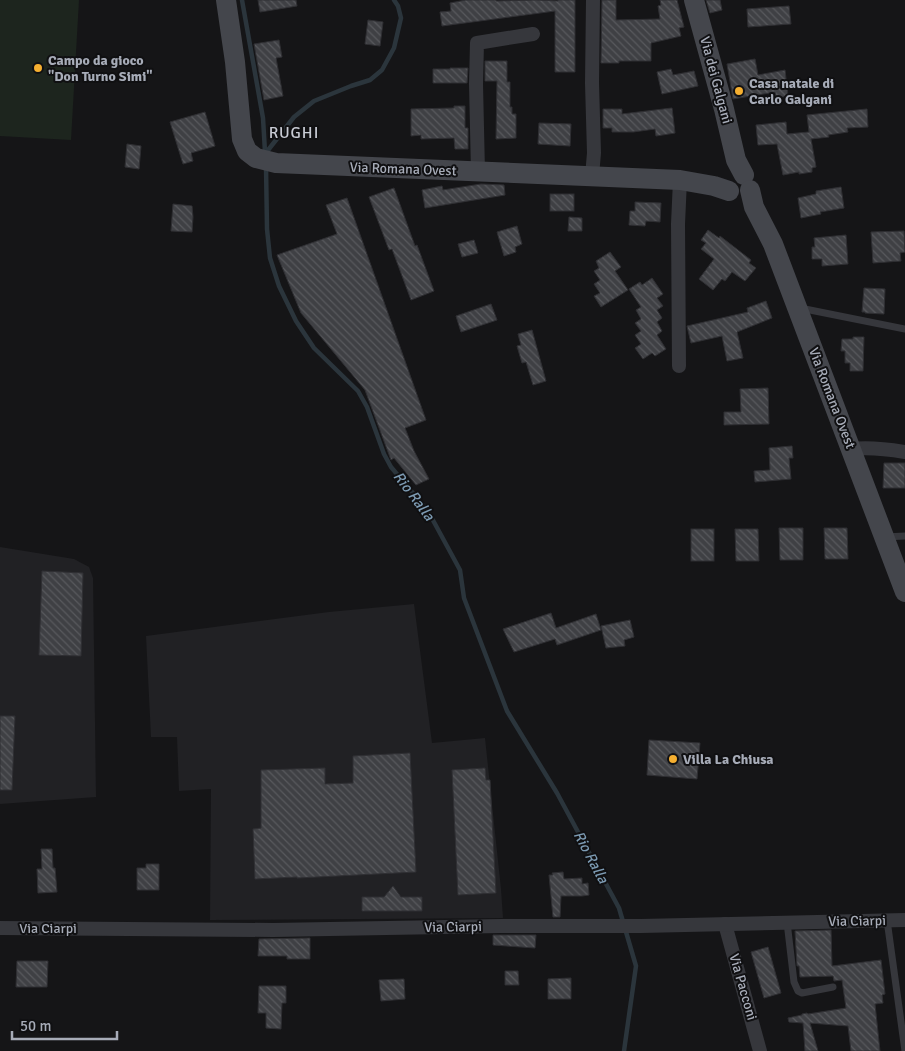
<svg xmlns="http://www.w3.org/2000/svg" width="905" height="1051" viewBox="0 0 905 1051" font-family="Signika,sans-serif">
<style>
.built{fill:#212124}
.garden{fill:#1d251e}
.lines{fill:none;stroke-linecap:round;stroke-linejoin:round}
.stream{stroke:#2b353c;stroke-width:4.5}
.building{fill:url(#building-back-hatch);stroke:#2f2f33}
.lane{stroke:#36373c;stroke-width:7}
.street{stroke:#36373c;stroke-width:14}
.secondary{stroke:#44464c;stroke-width:20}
.poi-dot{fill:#f5af30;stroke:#101012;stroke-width:2}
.labels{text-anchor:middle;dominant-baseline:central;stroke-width:4;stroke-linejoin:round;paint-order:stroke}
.poi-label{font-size:14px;font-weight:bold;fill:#a7acb8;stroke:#101012;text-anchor:start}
.street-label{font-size:14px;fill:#a7acb8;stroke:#101012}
.water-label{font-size:15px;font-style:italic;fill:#7d9bb3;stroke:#101012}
.quarter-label{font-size:16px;letter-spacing:1px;fill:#c8cbd4;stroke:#101012}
</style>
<defs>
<pattern id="building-back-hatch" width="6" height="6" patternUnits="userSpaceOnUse" patternTransform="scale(1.25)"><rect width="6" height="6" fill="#3f4044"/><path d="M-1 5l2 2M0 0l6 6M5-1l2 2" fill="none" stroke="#58595d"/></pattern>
</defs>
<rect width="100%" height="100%" fill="#151517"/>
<g class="built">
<polygon points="0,547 74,559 89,567 93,578 96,797 0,804"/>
<polygon points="414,604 432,743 485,738 501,889 503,918 210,920 211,789 179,791 177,737 151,737 146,636 329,612"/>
</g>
<polygon class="garden" points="0,0 79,0 71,140 0,136"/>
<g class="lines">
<g class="stream">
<polyline points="242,0 263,118 265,152"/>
<polyline points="265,154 294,117 314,101 351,86 370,80 382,70 394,48 401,18 398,6 394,0"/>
<polyline points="266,166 267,229 270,258 279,286 296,321 314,348 358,391 367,407 384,454 391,467 428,511 460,570 464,598 507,711 557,793 619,908 636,966 624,1051"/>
</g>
</g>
<g class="building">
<polygon points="258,0 296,0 297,6 260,12"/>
<polygon points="466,0 496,0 496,1 536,0 558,1 558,0 575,0 575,72 555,72 555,11 442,26 440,12 451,11 450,3"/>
<polygon points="602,0 616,0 616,20 660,19 658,6 661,5 660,0 677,0 684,27 679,28 681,36 651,43 651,61 619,61 619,63 601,63"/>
<polygon points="706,0 720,0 722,10 710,13"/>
<polygon points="789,6 791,24 748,27 747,9"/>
<polygon points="368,20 383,22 380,46 365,44"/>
<polygon points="279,40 282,57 276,58 283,96 264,100 254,44"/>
<polygon points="755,59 758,75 785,70 788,96 776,98 775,92 733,99 727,64"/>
<polygon points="485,61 507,61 507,82 510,82 510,107 512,107 512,114 516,114 516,138 496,139 497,81 485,81"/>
<polygon points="450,68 468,68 467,83 433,83 433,69 450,69"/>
<polygon points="671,69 673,75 694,71 698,86 662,94 657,72"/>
<polygon points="454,106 465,106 465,128 468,128 468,149 455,149 454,138 421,139 421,135 411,136 411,109 454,108"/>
<polygon points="672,108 675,133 656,136 655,129 633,132 612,132 612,128 603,128 603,109 622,109 622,114"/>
<polygon points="867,109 868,127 847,128 848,132 828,135 829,137 811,139 816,167 812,168 812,172 799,174 799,172 783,175 777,144 758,145 756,125 786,122 787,134 809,132 807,115"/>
<polygon points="205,112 215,146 191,153 193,161 183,164 170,122"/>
<polygon points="539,123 571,124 570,146 538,144"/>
<polygon points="127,144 141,146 139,169 125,167"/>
<polygon points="481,184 504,185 505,195 425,208 422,190 442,186 443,190"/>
<polygon points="841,187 844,208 820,212 821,214 801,218 798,198 816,194 816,191"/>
<polygon points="394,188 415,246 417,245 434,291 411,300 392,249 389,250 369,197"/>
<rect x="550" y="194" width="24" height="17"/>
<polygon points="347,198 426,420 405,428 414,451 429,479 416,485 394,458 391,460 365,390 301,313 277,255 337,234 326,205"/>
<polygon points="635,202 661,203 660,222 646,221 645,226 629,225 630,211 635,211"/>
<polygon points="173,204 192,206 193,217 192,232 171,231"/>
<polygon points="569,217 582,218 582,231 568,231"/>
<polygon points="517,226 522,244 515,247 516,252 504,256 497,232"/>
<polygon points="708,230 719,238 720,236 751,260 749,263 756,268 745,281 732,272 725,281 722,279 713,290 699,279 714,259 701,249 706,243 701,240"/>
<polygon points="904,231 905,252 900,253 901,261 873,263 871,232"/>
<polygon points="846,235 848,264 822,266 822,259 812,259 812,247 815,247 814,238"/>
<polygon points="474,240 478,253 462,257 458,244"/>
<polygon points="610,252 621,267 615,271 628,290 601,307 594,296 600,293 594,284 600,280 594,271 599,268 596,261"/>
<polygon points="652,278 663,294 657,298 663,306 657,310 662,318 657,322 662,331 657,335 666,349 655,356 652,353 643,359 635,348 641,344 635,335 641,331 635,323 641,319 636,310 641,307 629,289 640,282 642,285"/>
<polygon points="864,288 885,289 884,314 865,313 865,312 862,312"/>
<polygon points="766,301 772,318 737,332 743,358 727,361 722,336 691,343 687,326 748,312 747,308"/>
<polygon points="491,304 497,320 461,332 456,316"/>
<polygon points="532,330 546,381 533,385 526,362 522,363 517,346 521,345 518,334"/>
<polygon points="853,337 864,337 863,371 850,371 850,363 845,363 845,351 841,351 842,339 853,339"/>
<polygon points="768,388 769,424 724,425 724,412 741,412 740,389"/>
<polygon points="792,446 793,458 789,458 791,479 755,482 754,471 770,470 769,448"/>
<polygon points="884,463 905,463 905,488 883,488"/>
<polygon points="779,528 803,528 803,560 780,560"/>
<polygon points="824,528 847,528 848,559 825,559"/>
<rect x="691" y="529" width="23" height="32"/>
<polygon points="735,529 758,529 759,561 736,561"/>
<polygon points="42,571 83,573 81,656 39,655"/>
<polygon points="551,613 556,628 596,614 601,630 557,645 555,639 514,652 503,629"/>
<polygon points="630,620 634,637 624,640 625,646 606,648 601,626"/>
<polygon points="0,716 15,716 12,790 0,790"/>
<polygon points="649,740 700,743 697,779 647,775"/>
<polygon points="410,753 416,872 297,878 297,877 255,879 253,829 261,828 261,770 325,768 325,784 353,783 353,756"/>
<polygon points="485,768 486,780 490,780 496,893 458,895 452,770"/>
<polygon points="41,849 52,849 53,868 55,868 57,892 38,893 37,869 42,869"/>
<polygon points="146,864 159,864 159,890 137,890 137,868 146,868"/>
<polygon points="563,872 564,879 582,878 582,884 588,883 589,895 582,896 561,896 560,917 553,917 549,875 553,875 552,873"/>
<polygon points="393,886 401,897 422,897 422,911 362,911 362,897 384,897"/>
<polygon points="831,930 832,966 881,960 885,994 882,995 883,1003 875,1004 880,1051 851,1051 848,1026 810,1023 818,1051 805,1051 803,1023 789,1022 788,1018 802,1015 802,1014 807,1013 808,1014 846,1008 842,980 834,981 833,976 800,977 799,966 797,966 795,931"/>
<polygon points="493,935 536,935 535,948 493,945"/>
<polygon points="310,938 310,959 287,959 287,956 258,956 259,939"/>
<polygon points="768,947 781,993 764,998 751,952"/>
<polygon points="17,961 48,961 47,987 16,987"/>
<polygon points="505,971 518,971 519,985 505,985"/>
<polygon points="571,978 571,999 548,999 548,979"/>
<polygon points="404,979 405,999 381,1001 379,980"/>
<polygon points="259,986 286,986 286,1003 282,1003 281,1029 266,1028 266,1013 258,1013"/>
</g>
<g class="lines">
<g class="lane">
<polyline points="800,308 905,329"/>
<polyline points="885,537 905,536"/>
<polyline points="887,920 905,1051"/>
<polyline points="787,922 794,982 798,991 802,993 833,987"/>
</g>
<g class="street">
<polyline points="478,172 476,84 477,43 533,34"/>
<polyline points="592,176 594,153 592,83 593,0"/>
<polyline points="679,366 678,224 680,180"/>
<path d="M 851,449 C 869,447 887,449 905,452"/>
<polyline points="725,924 760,1051"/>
<polyline points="0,928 273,930 501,926 641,926 905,920"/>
</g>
<g class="secondary">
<polyline points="226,0 235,62 242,139 247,151 256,158 276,163 680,180 714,186 729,191"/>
<polyline points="694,0 724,109 736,160 744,175"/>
<polyline points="750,190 754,207 773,244 905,592"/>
</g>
</g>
<g class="poi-dot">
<circle cx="38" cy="68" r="5"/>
<circle cx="739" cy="91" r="5"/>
<circle cx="673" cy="759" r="5"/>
</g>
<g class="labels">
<g class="poi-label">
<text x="48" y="60">Campo da gioco<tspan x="48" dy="16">"Don Turno Simi"</tspan></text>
<text x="749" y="83">Casa natale di<tspan x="749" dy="16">Carlo Galgani</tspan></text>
<text x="683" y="759">Villa La Chiusa</text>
</g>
<g class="street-label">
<text transform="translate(716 80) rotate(75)">Via dei Galgani</text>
<text transform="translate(403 169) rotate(2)">Via Romana Ovest</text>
<text transform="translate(832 398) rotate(69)">Via Romana Ovest</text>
<text transform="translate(857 921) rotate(-1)">Via Ciarpi</text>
<text transform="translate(453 927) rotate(-1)">Via Ciarpi</text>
<text x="48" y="928">Via Ciarpi</text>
<text transform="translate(743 987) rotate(74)">Via Pacconi</text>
</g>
<g class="water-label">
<text transform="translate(414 496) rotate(53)">Rio Ralla</text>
<text transform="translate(591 857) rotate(62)">Rio Ralla</text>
</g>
<g class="quarter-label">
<text x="294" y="133">RUGHI</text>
</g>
</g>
<path d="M12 1031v8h105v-8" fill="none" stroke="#a7acb8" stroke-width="2.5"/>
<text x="20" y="1031" font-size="15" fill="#a7acb8" stroke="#101012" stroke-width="4" paint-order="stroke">50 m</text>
</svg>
